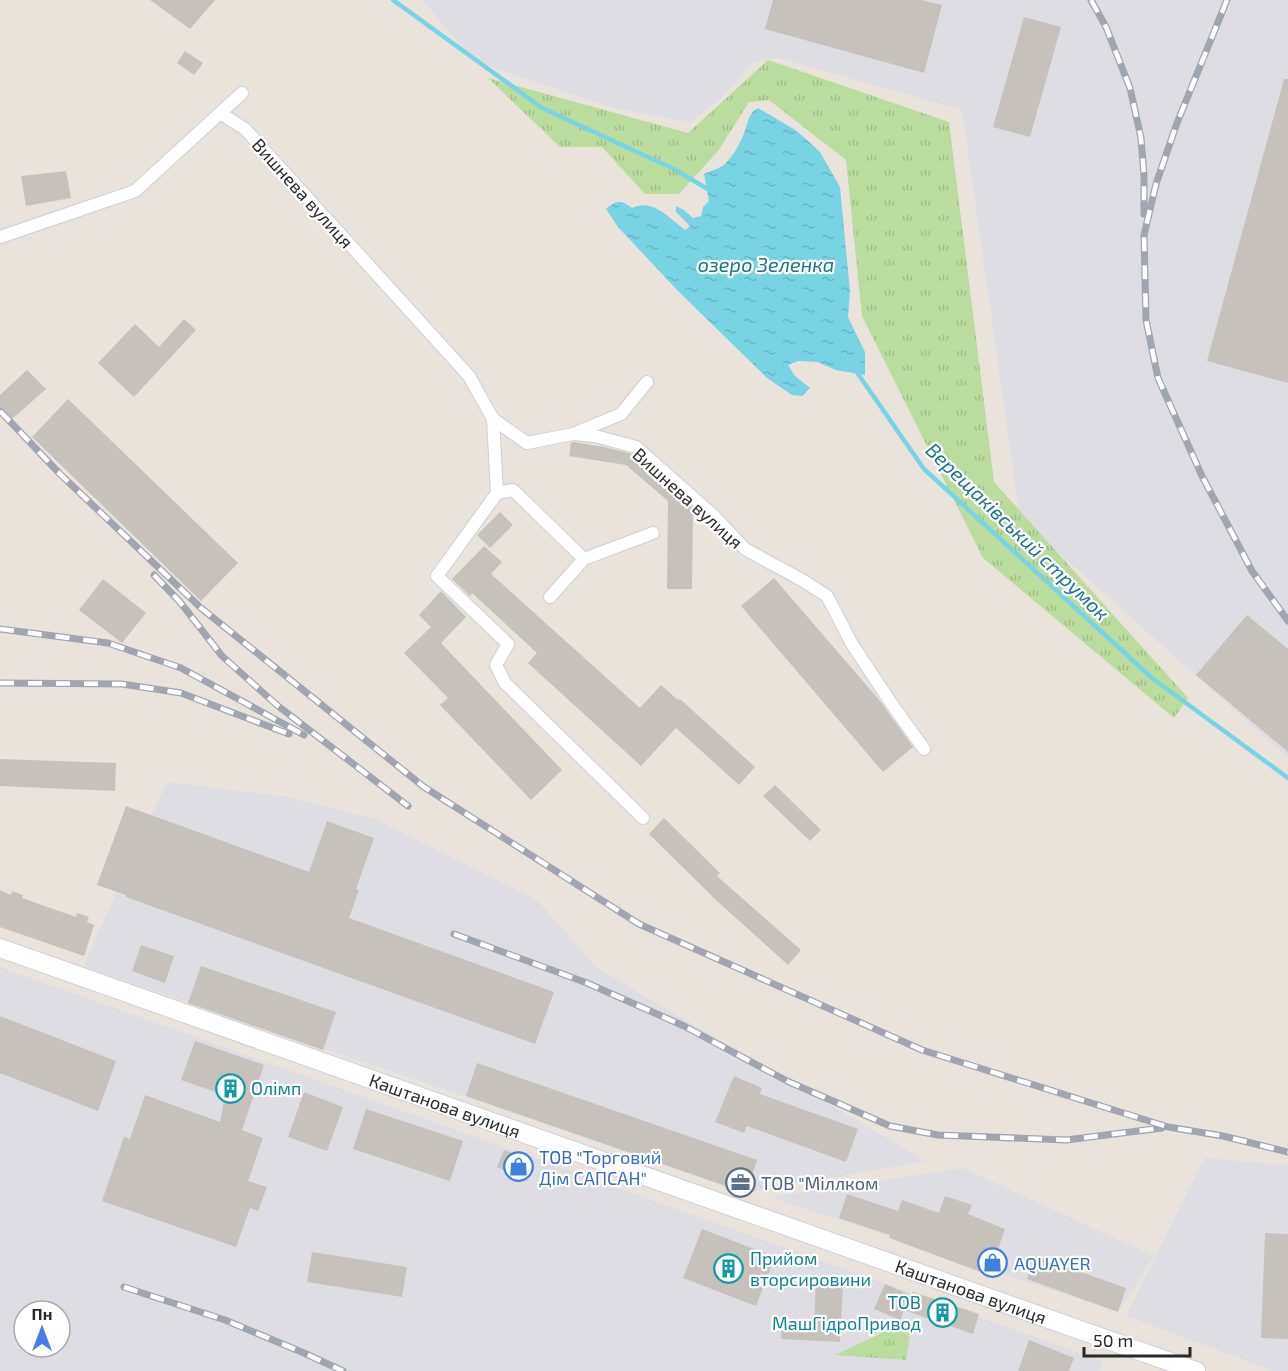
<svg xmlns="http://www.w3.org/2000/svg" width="1288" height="1371" viewBox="0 0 1288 1371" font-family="'Exo 2',sans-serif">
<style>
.industrial{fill:#dedde3;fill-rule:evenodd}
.grass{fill:url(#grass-tufts)}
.water{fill:url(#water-ripples)}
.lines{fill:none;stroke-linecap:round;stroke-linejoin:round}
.stream{stroke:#78d4e4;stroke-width:4.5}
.building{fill:#c6c1bb}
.street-casing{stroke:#cbd0da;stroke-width:14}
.secondary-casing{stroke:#cbd0da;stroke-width:20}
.street{stroke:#fff;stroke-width:12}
.secondary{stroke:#fff;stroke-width:18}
.rail-casing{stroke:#a0a5b2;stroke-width:7}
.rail{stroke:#fff;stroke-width:4.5;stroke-dasharray:14;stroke-linecap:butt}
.labels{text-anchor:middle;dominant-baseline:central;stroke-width:4.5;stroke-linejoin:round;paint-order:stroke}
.street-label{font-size:18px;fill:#292929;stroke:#fff}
.culture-label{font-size:18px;fill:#0d838f;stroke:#fff;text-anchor:start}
.shop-label{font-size:18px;fill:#366cbe;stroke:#fff;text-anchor:start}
.service-label{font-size:18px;fill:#4e5e75;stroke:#fff;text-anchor:start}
.water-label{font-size:20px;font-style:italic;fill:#19748e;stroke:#fff}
</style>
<defs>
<pattern id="grass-tufts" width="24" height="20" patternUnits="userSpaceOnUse" patternTransform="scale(1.5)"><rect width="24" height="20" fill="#badc9d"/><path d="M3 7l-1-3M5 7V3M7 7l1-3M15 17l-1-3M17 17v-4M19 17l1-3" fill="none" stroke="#a0bd87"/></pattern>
<pattern id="water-ripples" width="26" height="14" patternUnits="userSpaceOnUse" patternTransform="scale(1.5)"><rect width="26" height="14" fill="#78d4e4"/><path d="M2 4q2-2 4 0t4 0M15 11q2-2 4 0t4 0" fill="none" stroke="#68b6c4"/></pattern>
</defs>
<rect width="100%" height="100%" fill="#eae3dc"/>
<g class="industrial">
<polygon points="422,0 1288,0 1288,758 1020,518 962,110 778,58 753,63 720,99 690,122 613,108 476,62"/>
<polygon points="167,782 289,797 375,819 537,900 597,968 926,1161 746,1193 83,966"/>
<path d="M 0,967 L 1102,1361 L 1100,1371 L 0,1371 ZM 24,1311 L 60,1311 L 60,1347 L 24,1347 Z"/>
<polygon points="1204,1158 1288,1165 1288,1371 1274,1371 1126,1316"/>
<polygon points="963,1168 1154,1256 1118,1312 770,1197"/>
</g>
<g class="grass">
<polygon points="768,60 949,122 994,482 1188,698 1174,718 983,558 862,316 846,160 769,100 749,102 718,151 679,194 645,194 602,147 560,147 488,78 688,133"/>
<polygon points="893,1328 910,1333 906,1360 835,1355"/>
</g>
<path class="water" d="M 758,108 L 797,131 L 820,152 L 840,187 L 850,291 L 848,317 L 865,352 L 865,375 L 836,370 L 817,362 L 798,361 L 788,365 L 795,376 L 810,388 L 802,396 L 792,395 L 767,378 L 678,291 L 618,227 L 606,209 C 617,200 621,200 632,208 C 653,198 670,219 685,230 L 690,226 L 676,212 L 676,206 L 684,210 L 693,218 L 701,216 L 703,207 L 709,201 L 704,174 C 711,171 720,168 725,164 C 733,156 739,145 743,136 C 748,125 747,114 758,108 Z"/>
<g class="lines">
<g class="stream">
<polyline points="393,0 542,108 674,169 711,191"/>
<polyline points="856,371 924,469 1152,678 1288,778"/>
</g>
</g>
<g class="building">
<polygon points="150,0 215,0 190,29"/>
<polygon points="773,0 922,0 942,5 924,73 765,29"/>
<polygon points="1024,17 1061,27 1030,137 993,127"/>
<polygon points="185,51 203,63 194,75 177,63"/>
<polygon points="1284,79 1288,79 1288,383 1207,361"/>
<polygon points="66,171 71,198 26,206 21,176"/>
<polygon points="184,319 196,330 134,397 98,363 135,324 159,347"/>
<polygon points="27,370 46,389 12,419 0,407 0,395"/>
<polygon points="68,399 238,563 201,601 32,437"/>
<polygon points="573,442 604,447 632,454 693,508 692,589 667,589 668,501 626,465 569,456 571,443"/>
<polygon points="500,512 513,525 490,548 477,535"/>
<polygon points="484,546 502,562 491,574 640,708 661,685 678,700 680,699 755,767 739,785 676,728 641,766 528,663 537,653 472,593 470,596 452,579"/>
<polygon points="774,578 880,701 913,747 883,772 741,606"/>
<polygon points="103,579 146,613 122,643 79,610"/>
<polygon points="441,591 466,617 441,643 562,770 531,800 440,705 448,698 404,653 431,627 419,615"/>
<polygon points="1247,615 1288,649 1288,752 1196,675"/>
<polygon points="0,759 116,763 115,791 0,786"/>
<polygon points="775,785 821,830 810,841 763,796"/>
<polygon points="126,806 309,872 327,821 374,838 356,889 359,890 349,918 554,992 535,1044 126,897 126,895 97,885"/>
<polygon points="664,818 720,873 717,876 801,950 788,965 717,901 649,834"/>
<polygon points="0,890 11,895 12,891 23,895 22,898 76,917 77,913 89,917 87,922 94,925 84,956 0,927"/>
<polygon points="141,945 174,956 165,983 132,971"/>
<polygon points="201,966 336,1012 323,1050 188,1003"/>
<polygon points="0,1016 116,1061 98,1111 0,1073"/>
<polygon points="195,1041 264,1065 242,1130 263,1138 248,1181 267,1187 258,1211 250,1208 236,1247 102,1201 124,1137 130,1139 145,1095 220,1122 225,1095 181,1080"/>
<polygon points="477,1063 757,1160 746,1193 466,1096"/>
<polygon points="734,1076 762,1088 760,1094 858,1129 846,1162 747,1126 744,1133 715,1122"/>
<polygon points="304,1092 343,1107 327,1151 288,1137"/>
<polygon points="366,1109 463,1141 450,1181 353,1149"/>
<polygon points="504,1150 533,1161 526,1179 497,1167"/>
<polygon points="847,1194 898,1211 902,1200 939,1213 945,1196 972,1205 968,1214 1005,1229 989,1275 889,1238 890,1235 839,1218"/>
<polygon points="702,1229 775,1257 756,1306 683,1278"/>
<polygon points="1265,1233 1288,1234 1288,1339 1261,1338"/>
<polygon points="312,1252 407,1267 402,1297 307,1282"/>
<polygon points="1036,1256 1126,1288 1118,1312 1027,1279"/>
<polygon points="816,1281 843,1283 840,1342 781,1339 782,1321 814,1323"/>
<polygon points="885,1284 911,1295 913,1292 979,1314 973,1334 904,1310 900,1320 874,1309"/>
<polygon points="1029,1340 1074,1358 1069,1371 1018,1371"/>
</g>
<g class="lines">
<defs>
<g id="street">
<polyline points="220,113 245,129 469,376 493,419 497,493 437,576 508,644 496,665 505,683 643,818"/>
<polyline points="0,237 135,191 242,93"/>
<polyline points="493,419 527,443 573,434 621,414 647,382"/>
<polyline points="573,434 595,436 636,447 714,516 745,549 802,580 827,596 852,644 891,703 924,749"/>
<polyline points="497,493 513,490 584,559 653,533"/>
<polyline points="550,597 584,559"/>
</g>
<g id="secondary">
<path id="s1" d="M 0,948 L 1196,1371"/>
</g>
</defs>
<use href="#street" class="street-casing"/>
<use href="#secondary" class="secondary-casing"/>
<use href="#street" class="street"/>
<use href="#secondary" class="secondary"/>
<defs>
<g id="rail">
<polyline points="1091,0 1106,27 1130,88 1141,138 1144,176 1144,214"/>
<polyline points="1227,0 1177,123 1156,184 1144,235 1146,320 1158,378 1202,476 1252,571 1288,621"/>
<polyline points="0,411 60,474 201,608 424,787 639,924 922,1050 1168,1127 1223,1136 1288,1152"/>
<polyline points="154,575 180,602 222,656 278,706 408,806"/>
<polyline points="0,629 108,643 181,668 304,735"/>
<polyline points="0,683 122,684 181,693 289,734"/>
<polyline points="454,934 587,983 684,1026 787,1081 890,1126 938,1135 1066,1140 1162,1128"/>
<polyline points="124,1287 225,1320 304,1353 343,1371"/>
</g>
</defs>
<use href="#rail" class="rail-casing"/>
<use href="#rail" class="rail"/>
</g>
<defs>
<symbol id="building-ring" viewBox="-11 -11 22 22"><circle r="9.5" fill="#fff" stroke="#0f9aa8" stroke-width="1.5"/><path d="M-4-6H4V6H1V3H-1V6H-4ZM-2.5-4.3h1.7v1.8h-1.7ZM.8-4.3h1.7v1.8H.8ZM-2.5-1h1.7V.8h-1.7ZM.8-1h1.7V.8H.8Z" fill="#0f9aa8"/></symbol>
<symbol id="shop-ring" viewBox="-11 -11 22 22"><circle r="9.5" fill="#fff" stroke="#3f7fe0" stroke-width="1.5"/><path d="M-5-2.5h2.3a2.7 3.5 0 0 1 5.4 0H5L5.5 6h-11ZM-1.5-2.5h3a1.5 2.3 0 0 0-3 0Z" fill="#3f7fe0"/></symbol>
<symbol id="office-ring" viewBox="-11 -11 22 22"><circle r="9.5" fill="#fff" stroke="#5c6f8a" stroke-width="1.5"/><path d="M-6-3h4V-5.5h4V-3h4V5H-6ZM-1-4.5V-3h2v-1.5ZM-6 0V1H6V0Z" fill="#5c6f8a"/></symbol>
</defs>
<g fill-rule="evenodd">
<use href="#building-ring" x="214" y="1072" width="33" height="33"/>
<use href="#shop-ring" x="502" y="1150" width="33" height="33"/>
<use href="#office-ring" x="724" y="1166" width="33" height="33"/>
<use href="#shop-ring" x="976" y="1246" width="33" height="33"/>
<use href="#building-ring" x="712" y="1252" width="33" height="33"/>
<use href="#building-ring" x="926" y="1296" width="33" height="33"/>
</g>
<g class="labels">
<g class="street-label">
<text transform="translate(303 193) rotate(48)">Вишнева вулиця</text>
<text transform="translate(688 498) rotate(42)">Вишнева вулиця</text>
<text stroke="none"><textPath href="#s1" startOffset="472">Каштанова вулиця</textPath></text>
<text stroke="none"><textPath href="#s1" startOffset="1030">Каштанова вулиця</textPath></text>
</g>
<g class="culture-label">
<text x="251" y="1088">Олімп</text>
<text x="750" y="1258">Прийом<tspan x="750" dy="21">вторсировини</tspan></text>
<text x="921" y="1302" text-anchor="end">ТОВ<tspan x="921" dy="21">МашГідроПривод</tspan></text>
</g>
<g class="shop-label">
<text x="539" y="1157">ТОВ "Торговий<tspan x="539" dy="21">Дім САПСАН"</tspan></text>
<text x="1014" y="1263">AQUAYER</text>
</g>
<g class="service-label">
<text x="761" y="1183">ТОВ "Міллком</text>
</g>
<g class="water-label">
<text x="766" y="264">озеро Зеленка</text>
<text transform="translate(1018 531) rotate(44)">Верещаківський струмок</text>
</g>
</g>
<g transform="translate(42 1329)"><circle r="28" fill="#ffffff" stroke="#a9a9a9" stroke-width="1.5"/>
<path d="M0-4.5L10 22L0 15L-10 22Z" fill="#4a7bea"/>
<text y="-9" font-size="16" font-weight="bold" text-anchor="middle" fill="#292929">Пн</text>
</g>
<path d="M1084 1347v9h106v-9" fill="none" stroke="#292929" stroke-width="3"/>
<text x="1093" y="1347" font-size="18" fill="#292929" stroke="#ffffff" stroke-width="4.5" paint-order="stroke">50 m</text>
</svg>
